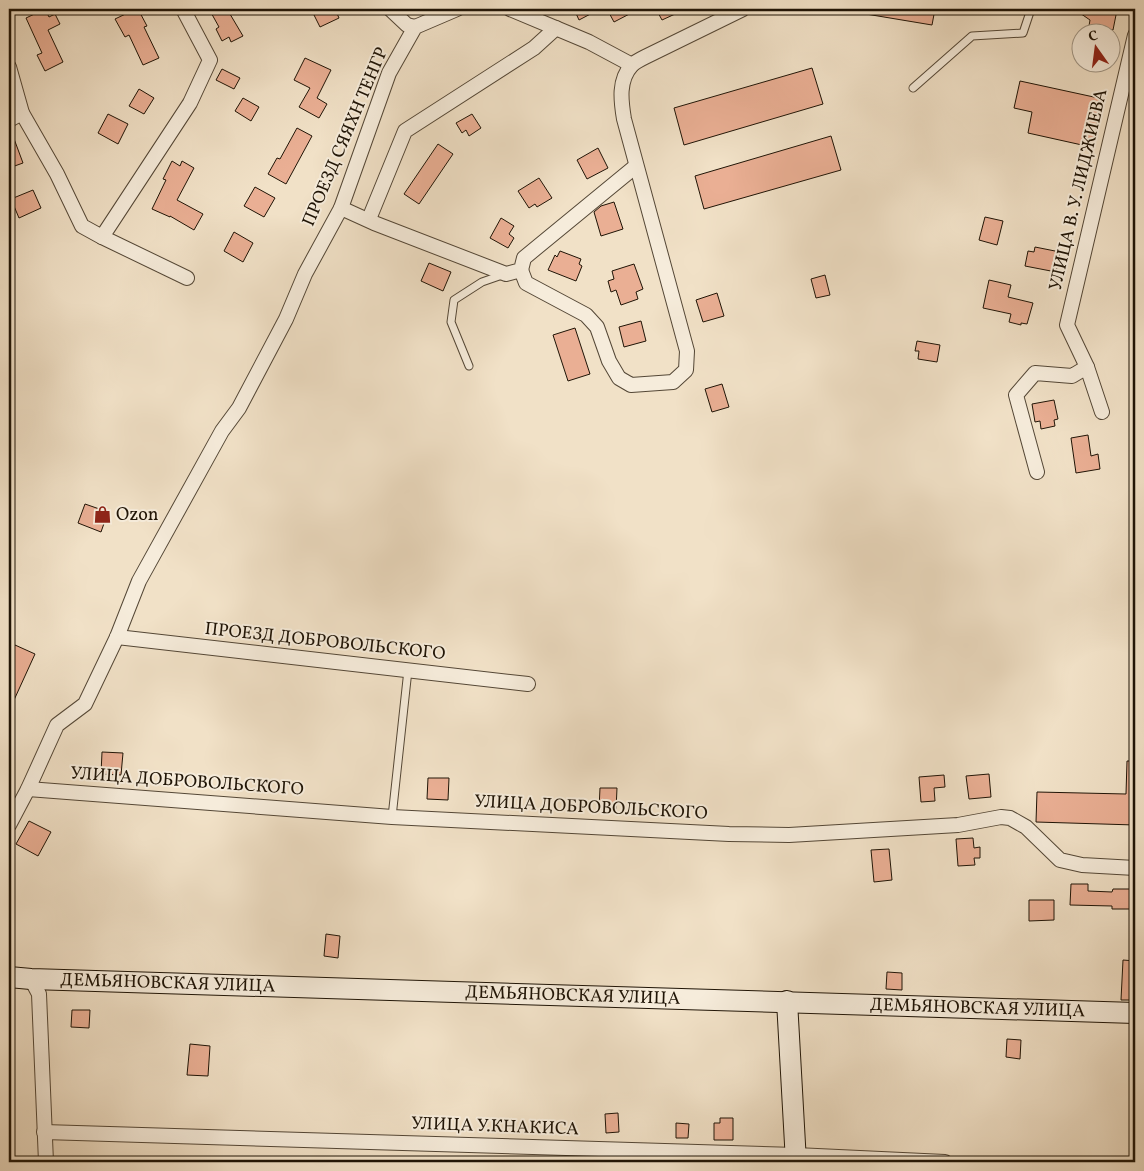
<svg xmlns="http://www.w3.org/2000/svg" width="1144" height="1171" viewBox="0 0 1144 1171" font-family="Vollkorn,serif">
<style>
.building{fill:#eaaf94;stroke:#1f1406}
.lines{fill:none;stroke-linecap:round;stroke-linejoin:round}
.lane-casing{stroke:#544736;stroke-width:9}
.street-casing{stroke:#544736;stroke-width:16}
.secondary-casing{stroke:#1f1406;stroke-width:22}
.lane{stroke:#f6ecdb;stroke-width:7}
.street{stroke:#f6ecdb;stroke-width:14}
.secondary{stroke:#f6ecdb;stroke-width:20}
.labels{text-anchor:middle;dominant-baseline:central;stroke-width:4;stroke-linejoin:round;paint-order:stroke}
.street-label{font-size:18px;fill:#1f1406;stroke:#f6ecdb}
.poi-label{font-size:18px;fill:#1f1406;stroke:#f6ecdb;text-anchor:start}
</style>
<rect width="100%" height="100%" fill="#f1e1c7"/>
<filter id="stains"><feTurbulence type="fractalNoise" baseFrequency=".004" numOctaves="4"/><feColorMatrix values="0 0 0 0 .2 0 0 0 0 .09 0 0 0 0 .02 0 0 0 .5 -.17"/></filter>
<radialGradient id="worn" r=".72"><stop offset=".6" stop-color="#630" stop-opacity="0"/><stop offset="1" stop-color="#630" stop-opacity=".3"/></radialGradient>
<g class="building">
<polygon points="45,9 49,17 55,14 60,24 48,30 63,62 45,71 37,55 42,53 26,18"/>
<polygon points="136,9 138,9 147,26 144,27 159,58 143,65 129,35 125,37 115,19"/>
<polygon points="209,9 227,9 243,36 231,42 229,37 222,41 216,29 219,27"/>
<polygon points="311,9 335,9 339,18 320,27"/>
<polygon points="574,9 600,9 579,20"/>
<polygon points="607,9 639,9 614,22"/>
<polygon points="656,9 686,9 662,20"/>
<polygon points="866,9 935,9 932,25 866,14"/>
<polygon points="1074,9 1094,14 1095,9 1117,10 1113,30 1089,26 1090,20"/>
<polygon points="305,58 331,70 317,98 327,104 319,118 299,107 310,88 294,80"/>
<polygon points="812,68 823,104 684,145 674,108"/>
<polygon points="222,69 240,78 234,89 216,80"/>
<polygon points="1020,81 1103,99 1091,147 1028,133 1032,112 1014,108"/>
<polygon points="139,89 154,98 144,114 129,106"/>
<polygon points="243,98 259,107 251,121 235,111"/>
<polygon points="108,114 128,124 118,144 98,133"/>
<polygon points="472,114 481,128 469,136 466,130 462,133 456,123"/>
<polygon points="10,128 23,163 9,168 9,129"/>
<polygon points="297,128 312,136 286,184 268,174 277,158 280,159"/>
<polygon points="831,136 841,170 704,209 695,176"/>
<polygon points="438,144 453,154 419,204 404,194"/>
<polygon points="598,148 608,168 587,179 577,160"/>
<polygon points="172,161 180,166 182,161 194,168 177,200 203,214 194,230 170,216 170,217 152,209 166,180 163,179"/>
<polygon points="539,178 552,198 537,207 535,204 529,208 518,191"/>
<polygon points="255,187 275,198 264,217 244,206"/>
<polygon points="33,190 41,208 19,218 11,199"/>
<polygon points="614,202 623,229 601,236 594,212 601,206"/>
<polygon points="985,217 1003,221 997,245 979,240"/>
<polygon points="501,218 514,226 509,234 514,238 508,248 490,238"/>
<polygon points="234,232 253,243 243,262 224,251"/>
<polygon points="1035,247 1060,252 1056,272 1025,266 1028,251 1034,252"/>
<polygon points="560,251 581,259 579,264 582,266 576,281 548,270 555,255 557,257"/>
<polygon points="429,263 451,272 443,291 421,281"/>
<polygon points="634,264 643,289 636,292 638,299 621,305 616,290 611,292 608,281 614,279 612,271"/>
<polygon points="825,275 830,295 816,298 811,279"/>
<polygon points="989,280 1011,285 1008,297 1033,303 1027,324 1021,323 1021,325 1009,322 1011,314 983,308"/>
<polygon points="717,293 724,316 703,322 696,300"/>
<polygon points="641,321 646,341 624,347 619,327"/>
<polygon points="575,328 590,374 568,381 553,335"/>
<polygon points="917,341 940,345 937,362 918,359 919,351 915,351"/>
<polygon points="722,384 729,407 712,412 705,389"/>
<polygon points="1054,400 1058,419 1054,420 1055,426 1041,429 1040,421 1035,422 1032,404"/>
<polygon points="1088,435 1091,456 1098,454 1100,469 1076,473 1071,438"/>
<polygon points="85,504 108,512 101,532 78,523"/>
<polygon points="15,645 35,654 9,711 9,658"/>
<polygon points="102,752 123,753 121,775 101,774"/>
<polygon points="1127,761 1135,761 1135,825 1036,822 1037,792 1126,794"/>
<polygon points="989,774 991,797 969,799 966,776"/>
<polygon points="944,775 945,787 934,788 935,801 921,802 919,777"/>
<polygon points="428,778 449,778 448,800 427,799"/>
<polygon points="600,788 617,788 616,810 599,809"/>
<polygon points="29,821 51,832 38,856 16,844"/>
<polygon points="973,838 974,848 980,847 980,858 974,858 975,865 958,866 956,839"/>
<polygon points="889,849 892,880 874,882 871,850"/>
<polygon points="1071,884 1088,884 1088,891 1112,892 1113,889 1134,889 1133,909 1112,909 1112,906 1070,905"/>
<polygon points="1029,900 1054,900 1054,920 1029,921"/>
<polygon points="326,934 340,936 338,958 324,956"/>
<polygon points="1123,960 1135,961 1135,981 1132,981 1131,1000 1121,1000"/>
<polygon points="887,972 902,973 902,990 886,989"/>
<polygon points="72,1010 90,1010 89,1028 71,1027"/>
<polygon points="1007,1039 1021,1040 1020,1059 1006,1057"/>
<polygon points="190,1044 210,1046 208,1076 187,1075"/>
<polygon points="618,1113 619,1132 606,1133 605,1114"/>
<polygon points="720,1118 733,1118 733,1140 714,1140 714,1123 720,1123"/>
<polygon points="676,1123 689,1124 688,1138 676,1138"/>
</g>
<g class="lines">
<defs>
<g id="lane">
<polyline points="913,88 972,36 1023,33 1031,9"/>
<polyline points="469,366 451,322 454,300 482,282 505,274"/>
<polyline points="392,817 408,670"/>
</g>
<g id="street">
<polyline points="183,9 210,60 190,103 102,237 187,278"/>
<polyline points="390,9 407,25 415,27"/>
<polyline points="510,9 589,42 632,65"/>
<polyline points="9,67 22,113 57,174 82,226 102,237"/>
<polyline points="9,120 22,113"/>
<polyline points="341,208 374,223 506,274 521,270 524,258 636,166"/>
<polyline points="369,219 405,131 534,48 556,28"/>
<path d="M 521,270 L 526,283 L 586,315 L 597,327 L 609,361 L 619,378 L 631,385 L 673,382 L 686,370 L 687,351 L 624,119 C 621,101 618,80 632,65 C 635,62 641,59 645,57 L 743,9"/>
<polyline points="1102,412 1087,367 1067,325 1135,35"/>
<polyline points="1037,472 1016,395 1035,373 1072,376 1087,367"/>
<polyline points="117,637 528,684"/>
<polyline points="28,789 392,817 729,834 789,835 958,825 1001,817 1010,818 1026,827 1060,860 1082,865 1135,868"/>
<polyline points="9,825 28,789 57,725 85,704 117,637 139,581 222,431 239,408 286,319 305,274 341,208 389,73 415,27 457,9"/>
<polyline points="31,979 39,994 46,1162"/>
<polyline points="44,1132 796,1155 945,1162"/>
</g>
<g id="secondary">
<path id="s1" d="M 9,977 L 31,979 L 1135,1013"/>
<polyline points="787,1001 796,1162"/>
</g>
</defs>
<use href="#lane" class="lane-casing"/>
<use href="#street" class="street-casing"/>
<use href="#secondary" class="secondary-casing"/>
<use href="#lane" class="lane"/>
<use href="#street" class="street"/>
<use href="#secondary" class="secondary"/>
</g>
<defs>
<symbol id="shop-bare" viewBox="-9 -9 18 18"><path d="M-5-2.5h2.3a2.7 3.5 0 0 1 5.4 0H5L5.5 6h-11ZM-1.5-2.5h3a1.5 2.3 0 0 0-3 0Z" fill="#8f2418" stroke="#f6ecdb" stroke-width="2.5" paint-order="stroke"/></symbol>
</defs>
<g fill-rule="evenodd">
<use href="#shop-bare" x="90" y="502" width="25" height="25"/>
</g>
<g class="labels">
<g class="street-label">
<text transform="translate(346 137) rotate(-67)">ПРОЕЗД СЯЯХН ТЕНГР</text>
<text transform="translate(1079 190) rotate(-77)">УЛИЦА В. У. ЛИДЖИЕВА</text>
<text transform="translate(325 642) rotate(6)">ПРОЕЗД ДОБРОВОЛЬСКОГО</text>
<text transform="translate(187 782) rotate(4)">УЛИЦА ДОБРОВОЛЬСКОГО</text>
<text transform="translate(591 808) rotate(3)">УЛИЦА ДОБРОВОЛЬСКОГО</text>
<text stroke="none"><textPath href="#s1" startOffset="159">ДЕМЬЯНОВСКАЯ УЛИЦА</textPath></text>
<text stroke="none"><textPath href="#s1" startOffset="564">ДЕМЬЯНОВСКАЯ УЛИЦА</textPath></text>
<text stroke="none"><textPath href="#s1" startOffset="969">ДЕМЬЯНОВСКАЯ УЛИЦА</textPath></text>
<text transform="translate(495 1127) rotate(2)">УЛИЦА У.КНАКИСА</text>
</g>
<g class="poi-label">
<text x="116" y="515">Ozon</text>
</g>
</g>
<rect width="1144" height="1171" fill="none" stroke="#f1e1c7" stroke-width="30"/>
<rect x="10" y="10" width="1124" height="1151" fill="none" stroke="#1f1406" stroke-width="2.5"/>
<rect x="15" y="15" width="1114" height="1141" fill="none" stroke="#1f1406"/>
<g transform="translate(1096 48) rotate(346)"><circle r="24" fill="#f6ecdb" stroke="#a09686"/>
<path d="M0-4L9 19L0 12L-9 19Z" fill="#8f2418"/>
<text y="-8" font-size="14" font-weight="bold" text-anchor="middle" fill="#1f1406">С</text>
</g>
<rect width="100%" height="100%" filter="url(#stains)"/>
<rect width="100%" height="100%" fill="url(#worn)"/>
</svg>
